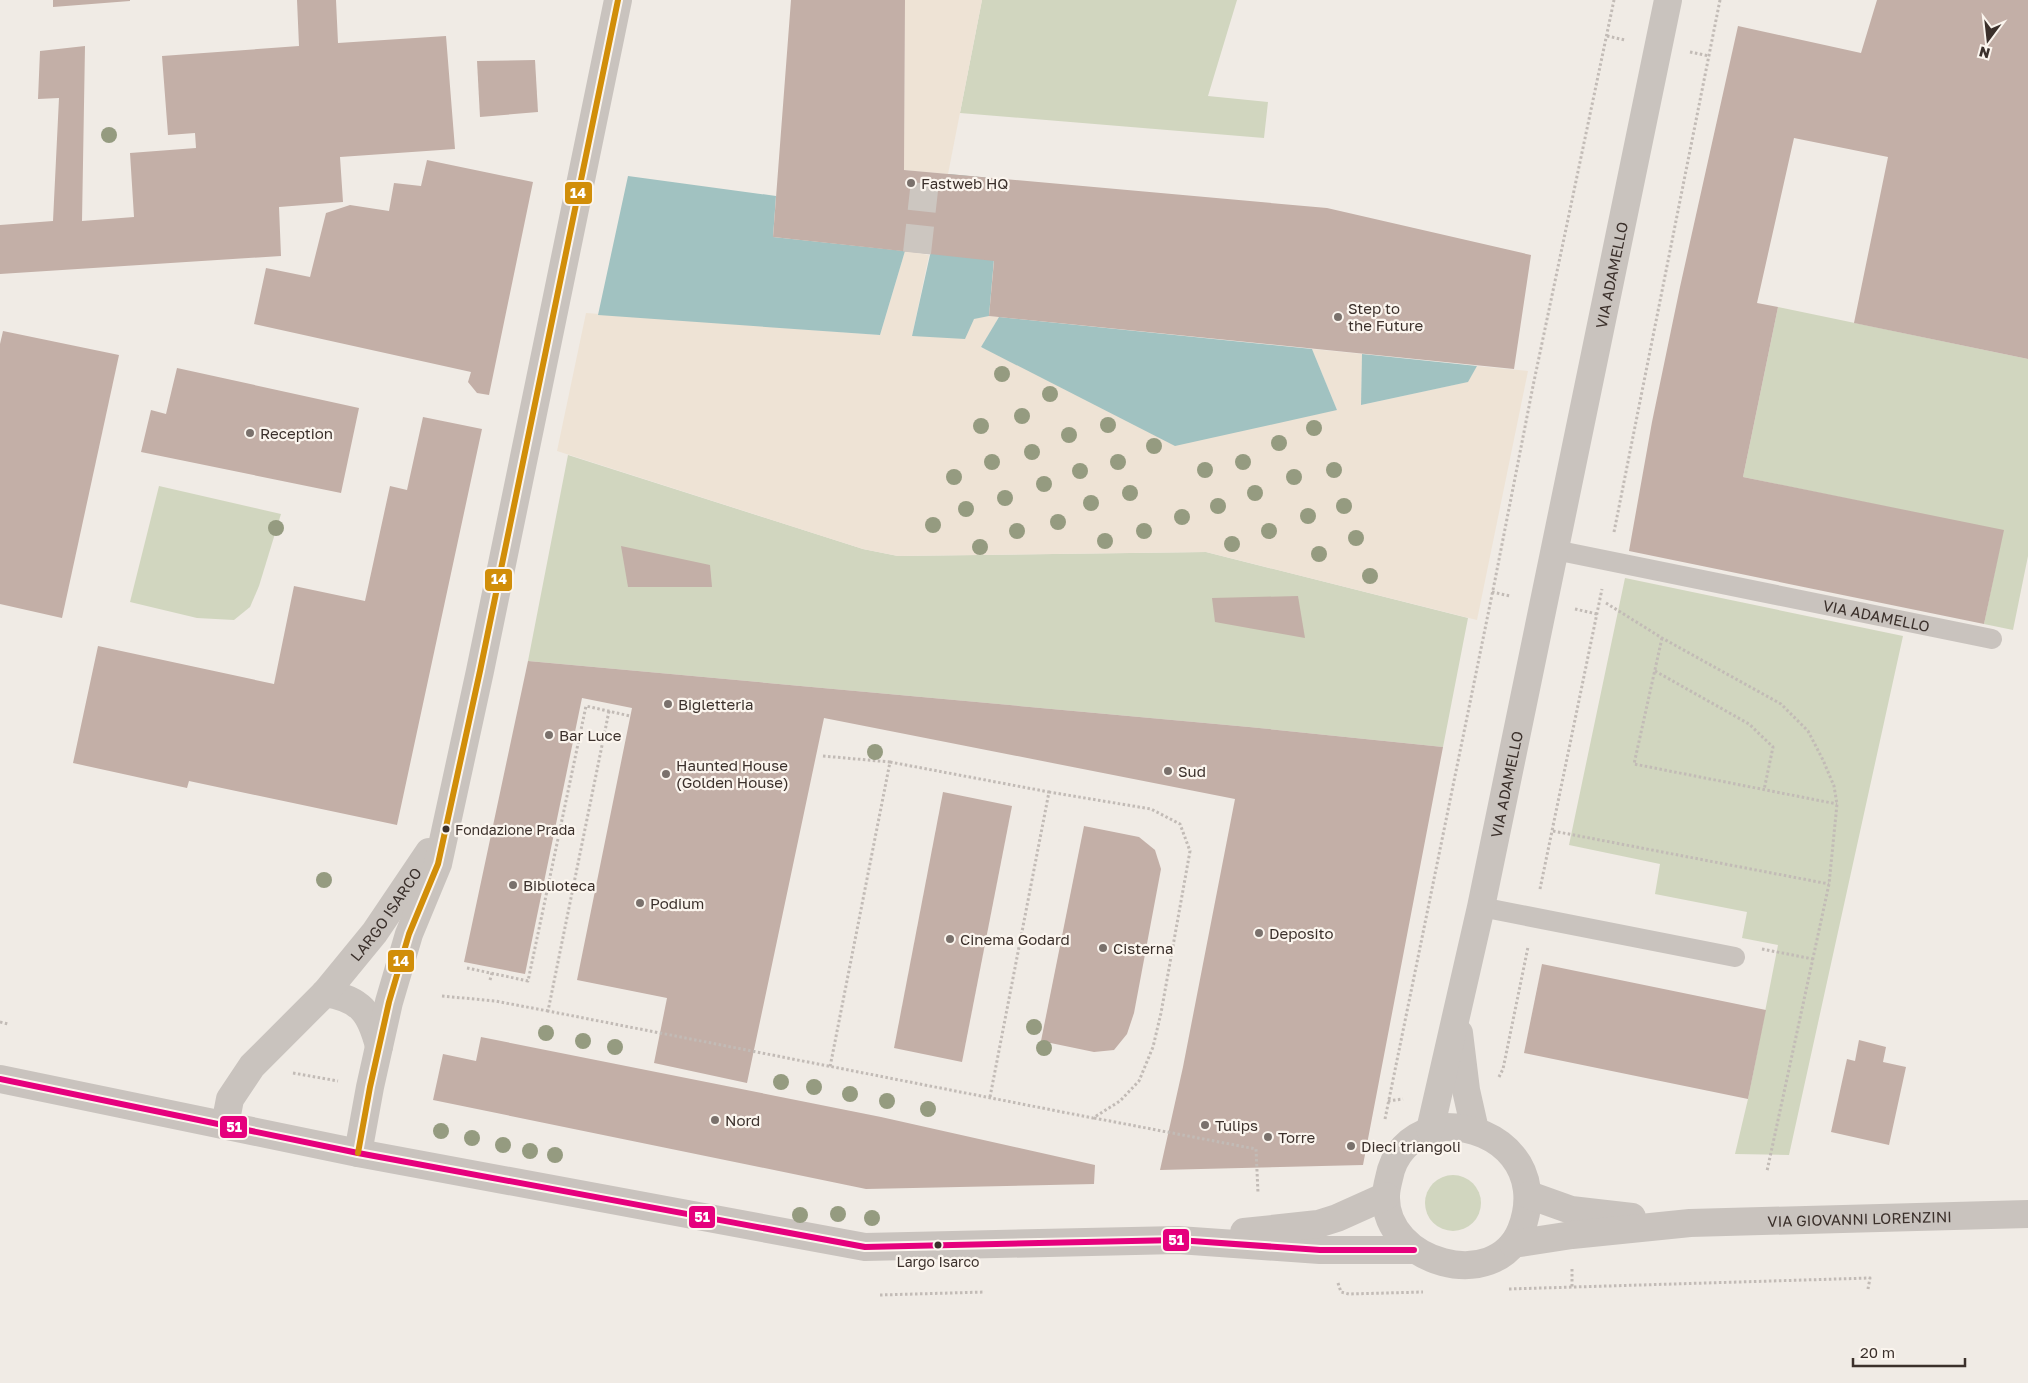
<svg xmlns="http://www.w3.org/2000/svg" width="2028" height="1383" viewBox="0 0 2028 1383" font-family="'Golos Text',sans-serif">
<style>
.green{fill:#d1d6bf}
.plaza{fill:#eee3d5}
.water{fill:#a1c2c1}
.building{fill:#c3afa7}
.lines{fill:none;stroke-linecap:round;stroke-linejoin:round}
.street-tunnel{stroke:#ccc6c0;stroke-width:28;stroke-dasharray:28 14;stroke-linecap:butt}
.path{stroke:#c2bbb6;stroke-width:3;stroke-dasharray:2.5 2.5;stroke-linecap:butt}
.lane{stroke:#c9c3be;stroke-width:20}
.street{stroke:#c9c3be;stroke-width:28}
.bus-1-casing{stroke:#fbf5ee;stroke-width:10}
.bus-2-casing{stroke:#fbf5ee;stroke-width:10}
.bus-1{stroke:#e5007d;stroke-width:6}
.bus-2{stroke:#d18e09;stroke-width:6}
.tree{fill:#959b80}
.poi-dot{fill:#7a716c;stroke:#fbf5ee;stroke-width:2}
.bus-dot{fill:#3b302b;stroke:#fbf5ee;stroke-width:2}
.labels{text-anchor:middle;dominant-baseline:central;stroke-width:4.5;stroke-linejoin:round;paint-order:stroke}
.bus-label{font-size:14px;fill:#3b302b;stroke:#fbf5ee;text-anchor:start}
.poi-label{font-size:15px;fill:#3b302b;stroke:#fbf5ee;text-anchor:start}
.street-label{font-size:15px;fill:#3b302b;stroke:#fbf5ee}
.line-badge{stroke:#fbf5ee;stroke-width:2}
.badge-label{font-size:14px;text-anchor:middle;font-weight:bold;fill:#fff}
</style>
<rect width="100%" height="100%" fill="#f0ebe5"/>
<g class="green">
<polygon points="982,0 1237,0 1208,96 1268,102 1264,138 960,113"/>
<polygon points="1778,307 2028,359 2028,556 2013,630 1984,624 2003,531 1743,477"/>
<polygon points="568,455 863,549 898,556 1206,552 1468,618 1443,747 1249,727 528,661"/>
<polygon points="159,486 281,514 259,586 250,607 234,620 197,618 130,602"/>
<polygon points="1625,578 1903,636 1789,1155 1735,1154 1748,1099 1778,945 1742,938 1747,912 1655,894 1660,864 1569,845"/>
<circle cx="1453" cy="1203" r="28"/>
</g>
<g class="plaza">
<polygon points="905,0 982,0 948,174 904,170"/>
<polygon points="905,251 929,255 912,336 974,318 989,316 999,317 981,348 1337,410 1312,349 1362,354 1361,405 1467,382 1477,366 1528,371 1477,620 1206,552 898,556 863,549 557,451 586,313 880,335"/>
</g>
<g class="water">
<polygon points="948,174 1001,179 989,316 974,319 965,339 912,336"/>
<polygon points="628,176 776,196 773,237 905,251 880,335 598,315"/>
<polygon points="999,317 1312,349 1337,410 1175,446 981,347"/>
<polygon points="1362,354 1477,366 1468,382 1361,405"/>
</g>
<g class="building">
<polygon points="53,0 130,0 130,1 53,7"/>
<polygon points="297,0 336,0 338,43 446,36 455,149 340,157 343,202 279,207 281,256 0,274 0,225 53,221 59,98 38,99 40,51 85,46 82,221 134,217 130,153 196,148 195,133 168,135 162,56 299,46"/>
<polygon points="791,0 905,0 904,170 1327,208 1531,255 1514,369 989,316 994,261 773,237"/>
<polygon points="1877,0 2028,0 2028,359 1854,323 1888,157 1794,138 1757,303 1778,307 1743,477 2004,530 1984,624 1629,551 1652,422 1680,287 1738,26 1861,53"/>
<polygon points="535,60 538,112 480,117 477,61"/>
<polygon points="427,160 533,182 489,395 477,393 468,382 471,372 254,324 266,268 310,277 326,213 350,205 389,211 394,183 421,186"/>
<polygon points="3,331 119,355 62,618 0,604 0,344"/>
<polygon points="177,368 359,408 341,493 141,452 151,410 166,414"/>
<polygon points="423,417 482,429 397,825 189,781 187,788 73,763 98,646 274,684 294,586 365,601 390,486 407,490"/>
<polygon points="621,546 710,565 712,587 628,587"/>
<polygon points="1298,596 1305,638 1215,622 1212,598"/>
<polygon points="528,661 1249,727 1443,747 1363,1165 1160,1170 1183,1067 1235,799 824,718 747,1083 654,1063 667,998 577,980 632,708 582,698 525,974 464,962"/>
<polygon points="943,792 1012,806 962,1062 894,1048"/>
<polygon points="1084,826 1139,837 1155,850 1161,869 1134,1013 1127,1034 1114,1050 1094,1052 1041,1041"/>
<polygon points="1542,964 1766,1010 1748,1099 1524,1053"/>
<polygon points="481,1037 881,1117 1095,1165 1094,1184 866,1189 433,1100 443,1054 476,1061"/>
<polygon points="1859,1040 1886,1047 1883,1062 1906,1067 1889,1145 1831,1132 1847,1059 1855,1061"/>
</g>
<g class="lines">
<polyline class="street-tunnel" points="917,253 926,172"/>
<g class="path">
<polyline points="1607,36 1625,40"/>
<polyline points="1690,52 1709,56"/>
<polyline points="1614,532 1720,0"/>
<polyline points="1492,592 1510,596"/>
<polyline points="1606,603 1662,638 1781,704 1808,731 1823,760 1834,786 1837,804 1829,884 1767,1171"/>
<polyline points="1575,609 1597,614"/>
<polyline points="1662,638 1634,764 1837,804"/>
<polyline points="1655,671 1749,724 1773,747 1764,790"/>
<polyline points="609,711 548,1011 1093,1118 1120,1101 1139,1081 1153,1047 1161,1013 1190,851 1180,824 1151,809 1049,792"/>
<polyline points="823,756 890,762 830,1067"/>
<polyline points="890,762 1049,792 990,1097"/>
<polyline points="1553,831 1829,884"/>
<polyline points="1540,889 1602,589"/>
<polyline points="1762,949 1813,959"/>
<polyline points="467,968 528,981 586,706 630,716"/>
<polyline points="490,980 492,973"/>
<polyline points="442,996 495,1001 548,1011"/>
<polyline points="0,1022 8,1024"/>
<polyline points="293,1073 338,1081"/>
<polyline points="1499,1077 1503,1069 1528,947"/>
<polyline points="1388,1101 1403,1099"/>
<polyline points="1094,1118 1256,1149 1258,1193"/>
<polyline points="1385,1119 1495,580 1533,386 1614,0"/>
<polyline points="1572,1269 1572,1287"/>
<polyline points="1338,1283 1341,1292 1349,1294 1423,1292"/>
<polyline points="1509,1289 1870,1278 1868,1289"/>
<polyline points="880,1295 985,1292"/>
</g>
<g class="lane">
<path id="s1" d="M 1555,550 L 1992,639"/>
<polyline points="1481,907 1735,957"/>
</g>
<g class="street">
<path d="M 325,993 C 361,999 370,1012 379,1046"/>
<polyline points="1459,1033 1466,1090 1475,1130"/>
<polyline points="0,1079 358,1153 865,1247 1178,1240 1320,1250 1414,1250"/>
<path id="s2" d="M 225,1125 L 230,1099 L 252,1066 L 325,993 L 375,932 L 429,852"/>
<path d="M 1444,1127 C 1502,1126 1544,1172 1521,1230 C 1495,1294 1384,1263 1386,1196 C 1386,1188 1389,1179 1391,1170 C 1399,1145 1419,1132 1444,1127 Z"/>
<path id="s3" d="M 1430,1130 L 1481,907 L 1668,0"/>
<polyline points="358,1153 370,1087 389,1002 409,934 438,864 480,671 618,0"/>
<polyline points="1529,1195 1571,1210 1632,1217"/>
<polyline points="1244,1232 1318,1224 1337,1218 1386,1196"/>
<path id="s4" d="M 1513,1244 L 1572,1235 L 1690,1223 L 2028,1214"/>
</g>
<defs>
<polyline id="bus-1" points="0,1079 358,1153 865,1247 1178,1240 1320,1250 1414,1250"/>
<polyline id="bus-2" points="358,1153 370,1087 389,1002 409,934 438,864 480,671 618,0"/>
</defs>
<use href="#bus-1" class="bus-1-casing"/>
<use href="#bus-2" class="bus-2-casing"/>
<use href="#bus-1" class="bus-1"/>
<use href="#bus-2" class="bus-2"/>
</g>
<g class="tree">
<circle cx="109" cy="135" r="8"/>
<circle cx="1002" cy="374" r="8"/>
<circle cx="1050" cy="394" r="8"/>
<circle cx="1022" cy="416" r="8"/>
<circle cx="1108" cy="425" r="8"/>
<circle cx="981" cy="426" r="8"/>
<circle cx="1314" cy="428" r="8"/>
<circle cx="1069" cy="435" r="8"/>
<circle cx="1279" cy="443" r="8"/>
<circle cx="1154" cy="446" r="8"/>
<circle cx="1032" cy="452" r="8"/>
<circle cx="992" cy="462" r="8"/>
<circle cx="1118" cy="462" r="8"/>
<circle cx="1243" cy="462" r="8"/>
<circle cx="1205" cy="470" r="8"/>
<circle cx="1334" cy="470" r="8"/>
<circle cx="1080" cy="471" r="8"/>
<circle cx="954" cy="477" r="8"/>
<circle cx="1294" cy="477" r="8"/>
<circle cx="1044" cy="484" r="8"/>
<circle cx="1130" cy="493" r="8"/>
<circle cx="1255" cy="493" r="8"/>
<circle cx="1005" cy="498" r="8"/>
<circle cx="1091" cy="503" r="8"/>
<circle cx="1218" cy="506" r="8"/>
<circle cx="1344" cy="506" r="8"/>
<circle cx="966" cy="509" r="8"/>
<circle cx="1308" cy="516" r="8"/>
<circle cx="1182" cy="517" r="8"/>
<circle cx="1058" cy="522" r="8"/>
<circle cx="933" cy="525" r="8"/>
<circle cx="276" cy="528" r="8"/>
<circle cx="1017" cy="531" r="8"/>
<circle cx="1144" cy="531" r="8"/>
<circle cx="1269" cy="531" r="8"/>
<circle cx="1356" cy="538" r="8"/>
<circle cx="1105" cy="541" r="8"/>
<circle cx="1232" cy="544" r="8"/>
<circle cx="980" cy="547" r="8"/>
<circle cx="1319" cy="554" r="8"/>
<circle cx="1370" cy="576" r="8"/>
<circle cx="875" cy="752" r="8"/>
<circle cx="324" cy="880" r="8"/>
<circle cx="1034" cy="1027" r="8"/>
<circle cx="546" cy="1033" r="8"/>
<circle cx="583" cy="1041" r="8"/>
<circle cx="615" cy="1047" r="8"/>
<circle cx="1044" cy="1048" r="8"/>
<circle cx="781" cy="1082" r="8"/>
<circle cx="814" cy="1087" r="8"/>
<circle cx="850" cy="1094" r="8"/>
<circle cx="887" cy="1101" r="8"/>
<circle cx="928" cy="1109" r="8"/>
<circle cx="441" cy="1131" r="8"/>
<circle cx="472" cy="1138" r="8"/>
<circle cx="503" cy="1145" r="8"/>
<circle cx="530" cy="1151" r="8"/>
<circle cx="555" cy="1155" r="8"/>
<circle cx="838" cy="1214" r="8"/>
<circle cx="800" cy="1215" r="8"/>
<circle cx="872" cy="1218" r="8"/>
</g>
<g class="poi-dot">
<circle cx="911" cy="183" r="5"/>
<circle cx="1338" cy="317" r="5"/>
<circle cx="250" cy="433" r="5"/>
<circle cx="668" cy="704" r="5"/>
<circle cx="549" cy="735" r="5"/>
<circle cx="1168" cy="771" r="5"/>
<circle cx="666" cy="774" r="5"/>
<circle cx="513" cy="885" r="5"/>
<circle cx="640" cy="903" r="5"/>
<circle cx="1259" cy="933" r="5"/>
<circle cx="950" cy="939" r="5"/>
<circle cx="1103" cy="948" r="5"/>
<circle cx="715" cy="1120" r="5"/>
<circle cx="1205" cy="1125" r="5"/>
<circle cx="1268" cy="1137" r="5"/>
<circle cx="1351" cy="1146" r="5"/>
</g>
<g class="bus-dot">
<circle cx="446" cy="829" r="4.5"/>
<circle cx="938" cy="1245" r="4.5"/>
</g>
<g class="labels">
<g class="bus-label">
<text x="455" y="829">Fondazione Prada</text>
<text x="938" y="1261" text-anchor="middle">Largo Isarco</text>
</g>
<g class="poi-label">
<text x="921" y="183">Fastweb HQ</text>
<text x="1348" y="308">Step to<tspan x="1348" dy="17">the Future</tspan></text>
<text x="260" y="433">Reception</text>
<text x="678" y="704">Bigletteria</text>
<text x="559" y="735">Bar Luce</text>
<text x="676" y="765">Haunted House<tspan x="676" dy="17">(Golden House)</tspan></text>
<text x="1178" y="771">Sud</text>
<text x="523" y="885">Biblioteca</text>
<text x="650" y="903">Podium</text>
<text x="1269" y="933">Deposito</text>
<text x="960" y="939">Cinema Godard</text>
<text x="1113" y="948">Cisterna</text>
<text x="725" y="1120">Nord</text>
<text x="1215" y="1125">Tulips</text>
<text x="1278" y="1137">Torre</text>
<text x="1361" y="1146">Dieci triangoli</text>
</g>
<g class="street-label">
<text stroke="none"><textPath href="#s3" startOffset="874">VIA ADAMELLO</textPath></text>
<text stroke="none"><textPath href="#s1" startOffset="328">VIA ADAMELLO</textPath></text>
<text stroke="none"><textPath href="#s3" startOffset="354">VIA ADAMELLO</textPath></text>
<text stroke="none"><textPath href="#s2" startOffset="269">LARGO ISARCO</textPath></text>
<text stroke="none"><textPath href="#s4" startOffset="348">VIA GIOVANNI LORENZINI</textPath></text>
</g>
</g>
<g class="line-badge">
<rect x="564" y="181" width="29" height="24" rx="5" fill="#d18e09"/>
<rect x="484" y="568" width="29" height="24" rx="5" fill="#d18e09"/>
<rect x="387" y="949" width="28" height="24" rx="5" fill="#d18e09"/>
<rect x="219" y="1115" width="29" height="24" rx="5" fill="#e5007d"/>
<rect x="688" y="1205" width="28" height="24" rx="5" fill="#e5007d"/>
<rect x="1162" y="1228" width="28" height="24" rx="5" fill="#e5007d"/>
</g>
<g class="badge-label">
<text x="578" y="198">14</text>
<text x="499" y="584">14</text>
<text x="401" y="966">14</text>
<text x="234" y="1132">51</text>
<text x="702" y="1222">51</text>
<text x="1176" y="1245">51</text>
</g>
<g transform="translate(1988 40) rotate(195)" stroke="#fbf5ee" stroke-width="4" paint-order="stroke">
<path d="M0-4L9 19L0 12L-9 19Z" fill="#3b302b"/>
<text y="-8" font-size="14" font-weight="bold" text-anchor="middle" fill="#3b302b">N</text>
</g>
<path d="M1853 1358v8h112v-8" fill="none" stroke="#3b302b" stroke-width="2.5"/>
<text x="1860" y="1358" font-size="15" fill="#3b302b" stroke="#fbf5ee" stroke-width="4" paint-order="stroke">20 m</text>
</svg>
